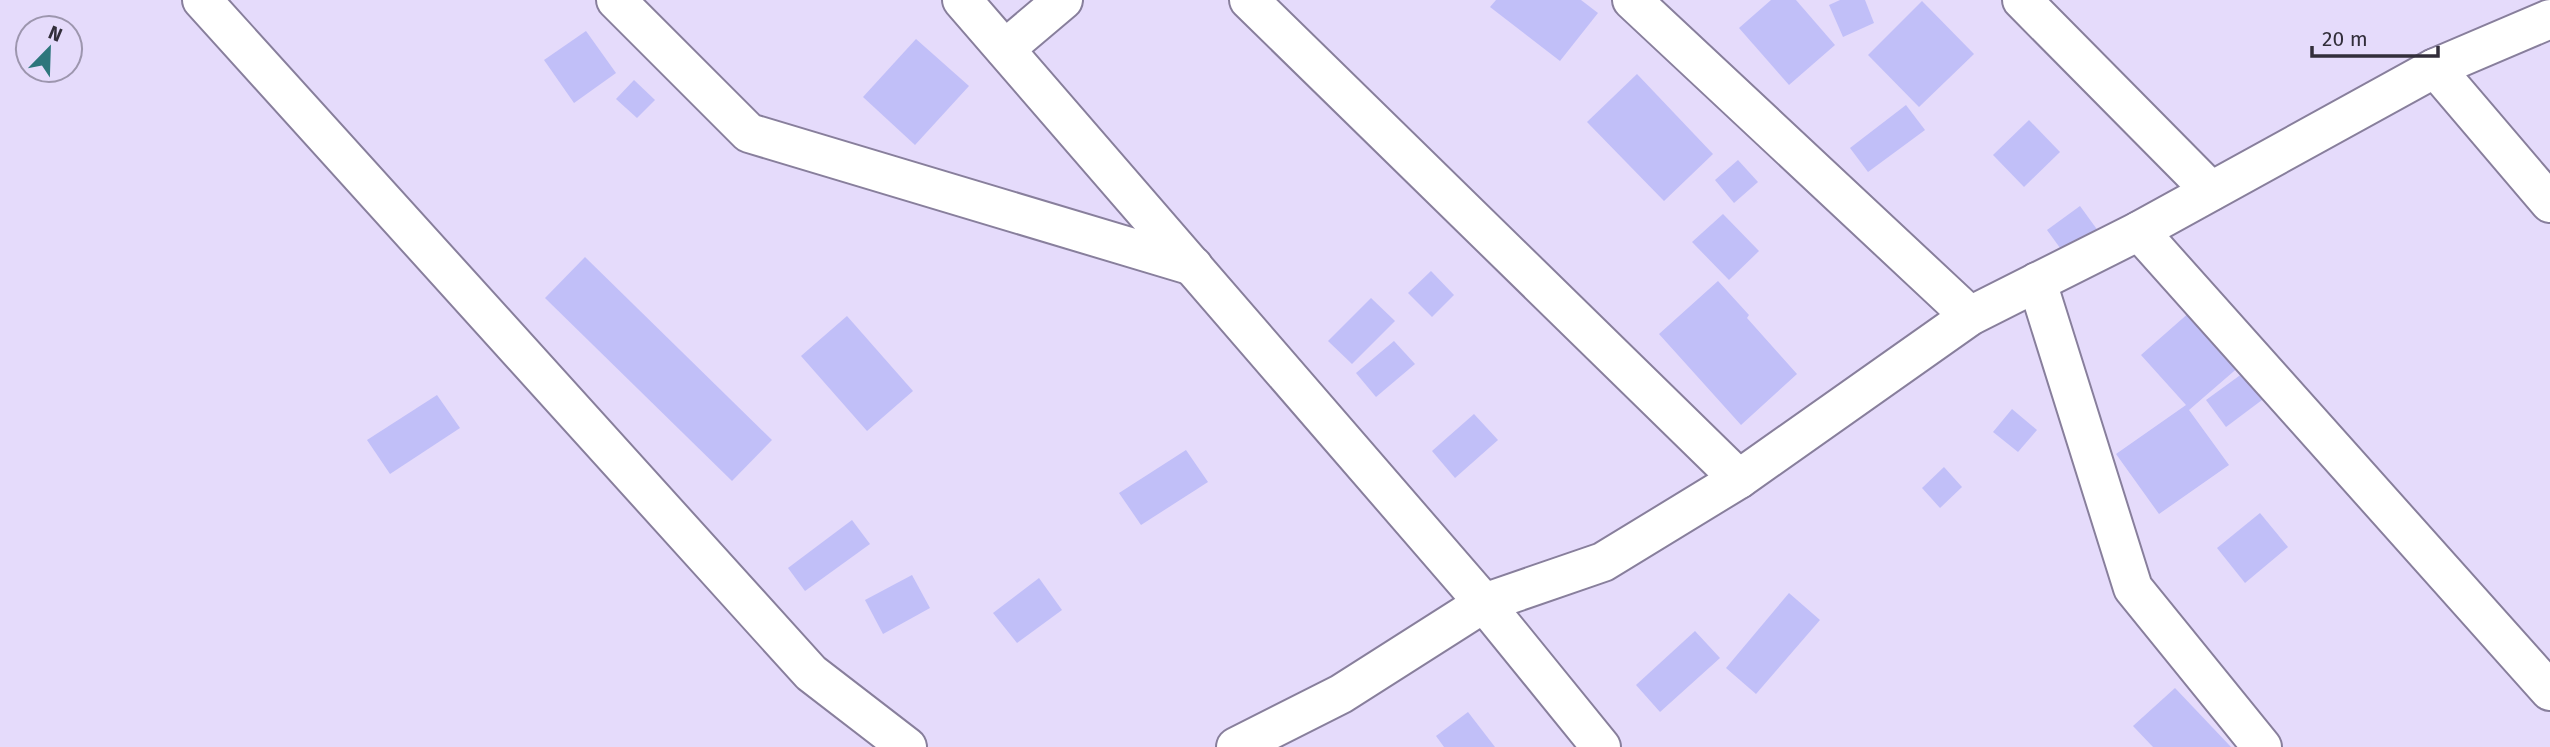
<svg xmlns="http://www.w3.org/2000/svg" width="2550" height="747" viewBox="0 0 2550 747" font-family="'Fira Sans',sans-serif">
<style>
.building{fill:#c1bff8}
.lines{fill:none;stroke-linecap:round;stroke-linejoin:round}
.street-casing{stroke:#887f9c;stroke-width:42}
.street{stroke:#fff;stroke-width:38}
</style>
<rect width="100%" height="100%" fill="#e5dbfb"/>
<g class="building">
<polygon points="1496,0 1581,0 1598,13 1560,61 1490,7"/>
<polygon points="1771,0 1796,0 1835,45 1789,85 1739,28"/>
<polygon points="1840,0 1865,0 1874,23 1843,37 1829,5"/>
<polygon points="1922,1 1974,54 1919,107 1868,55"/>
<polygon points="586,31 616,73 574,103 544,60"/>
<polygon points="916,39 969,86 915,145 863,97"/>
<polygon points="1637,74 1713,154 1664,201 1587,122"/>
<polygon points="634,80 655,100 637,118 616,99"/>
<polygon points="1906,105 1925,130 1868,172 1850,148"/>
<polygon points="2029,120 2060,152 2024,187 1993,155"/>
<polygon points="1738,160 1758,182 1734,203 1715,180"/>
<polygon points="2080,206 2104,239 2071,263 2047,230"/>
<polygon points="1723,214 1759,251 1729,280 1692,242"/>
<polygon points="585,257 772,440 732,481 545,298"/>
<polygon points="1431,271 1454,295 1432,317 1408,293"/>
<polygon points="1718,281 1749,315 1747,318 1797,374 1741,425 1659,334"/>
<polygon points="1371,298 1395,321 1352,364 1328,341"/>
<polygon points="2199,304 2248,359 2189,410 2229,465 2159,514 2116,454 2186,405 2141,355"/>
<polygon points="847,316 913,391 867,431 801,356"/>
<polygon points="1394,341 1415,364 1376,397 1356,373"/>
<polygon points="2250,368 2270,394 2226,427 2206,400"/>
<polygon points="437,395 460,428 390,474 367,440"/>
<polygon points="2012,409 2037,430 2018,452 1993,432"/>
<polygon points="1474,414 1498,440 1455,478 1432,451"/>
<polygon points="1186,450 1208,482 1141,525 1119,493"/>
<polygon points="1944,467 1962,487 1940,508 1922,488"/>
<polygon points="2260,513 2288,547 2245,583 2217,548"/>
<polygon points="852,520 870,544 805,591 788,568"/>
<polygon points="912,575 930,608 883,634 865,600"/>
<polygon points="1039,578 1062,610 1017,643 993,613"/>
<polygon points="1789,593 1820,620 1756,694 1726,668"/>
<polygon points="1695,631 1720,658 1660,712 1636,685"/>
<polygon points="2175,688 2231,747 2153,747 2133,726"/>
<polygon points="1468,712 1495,747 1444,747 1436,736"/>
</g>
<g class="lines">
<defs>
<g id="street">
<polyline points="202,0 811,673 907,747"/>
<polyline points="616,0 749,133 1193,266"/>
<polyline points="962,0 1484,603 1601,747"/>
<polyline points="1249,0 1739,479"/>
<polyline points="1632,0 1970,316"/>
<polyline points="2022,0 2211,191"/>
<polyline points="1005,49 1063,0"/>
<polyline points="2435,68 2550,203"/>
<polyline points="2139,231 2550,691"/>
<polyline points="2037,282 2133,588 2262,747"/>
<polyline points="1236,747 1341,694 1484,603 1603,562 1739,479 1970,316 2139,231 2435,68 2550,19"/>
</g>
</defs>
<use href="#street" class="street-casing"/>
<use href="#street" class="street"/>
</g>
<g transform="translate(49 49) rotate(23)"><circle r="33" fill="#e5dbfb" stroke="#9d96ae" stroke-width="2"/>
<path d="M0-5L12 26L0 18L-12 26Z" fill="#2d767c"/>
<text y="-10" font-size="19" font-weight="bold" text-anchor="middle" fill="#322e3a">N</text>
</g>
<path d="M2312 46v10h126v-10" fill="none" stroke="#322e3a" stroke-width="3.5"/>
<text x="2322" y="46" font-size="21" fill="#322e3a" stroke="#e5dbfb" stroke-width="5" paint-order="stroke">20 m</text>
</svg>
